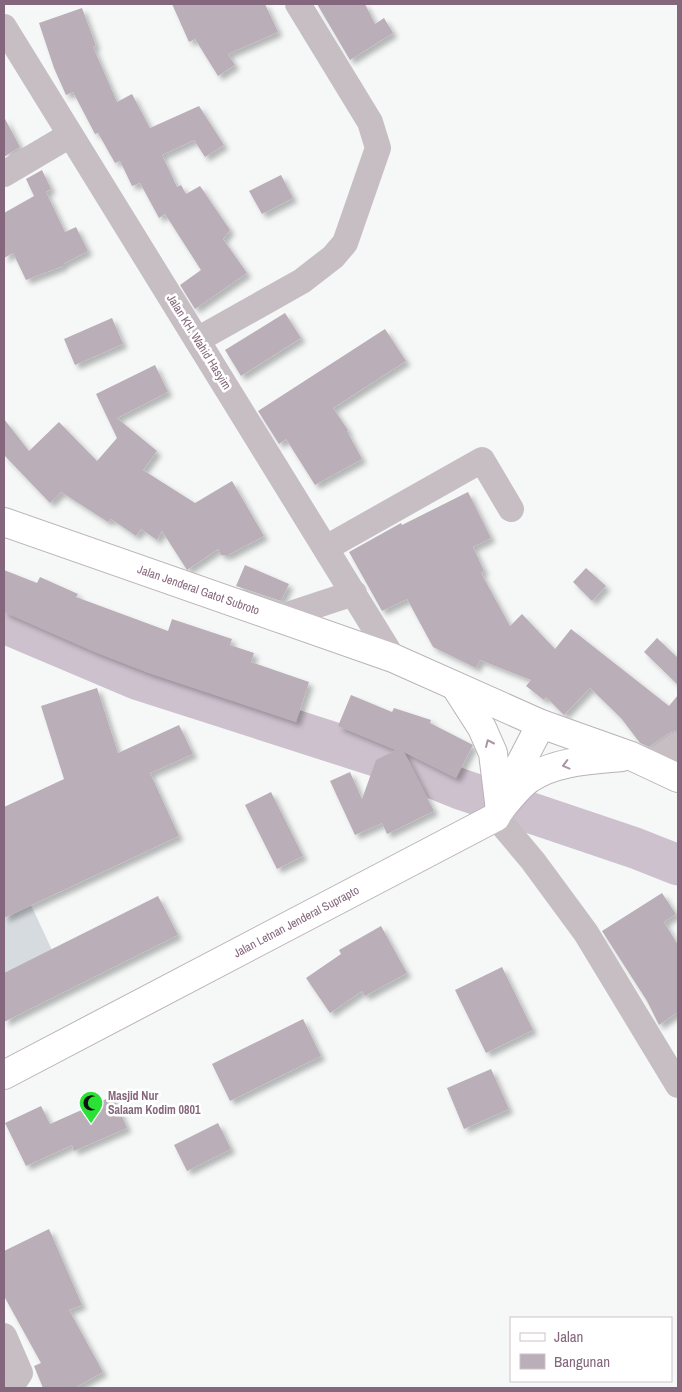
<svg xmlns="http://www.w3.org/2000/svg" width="682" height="1392" viewBox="0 0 682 1392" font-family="'Archivo Narrow',sans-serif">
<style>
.green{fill:#d6dbdf}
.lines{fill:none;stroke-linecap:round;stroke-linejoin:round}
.river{stroke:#cec1ce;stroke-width:41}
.building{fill:#baaeb8;filter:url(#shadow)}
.major-casing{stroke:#bbb2b8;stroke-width:30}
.highway-casing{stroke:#bab2b7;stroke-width:30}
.minor{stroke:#c7bec4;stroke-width:26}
.major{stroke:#fff;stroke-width:28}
.highway{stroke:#fff;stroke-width:28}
.oneway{stroke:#aa95a4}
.labels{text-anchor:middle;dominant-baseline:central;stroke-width:5;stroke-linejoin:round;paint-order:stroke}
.street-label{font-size:12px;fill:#85677d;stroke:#fff}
.poi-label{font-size:12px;font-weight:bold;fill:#85677d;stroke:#fff;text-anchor:start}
</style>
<defs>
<filter id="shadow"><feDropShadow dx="4.5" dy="4.5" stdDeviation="2.5" flood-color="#0004"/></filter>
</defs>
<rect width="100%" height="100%" fill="#f5f8f7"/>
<polygon class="green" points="31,905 52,950 4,973 4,918"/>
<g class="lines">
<polyline class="river" points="4,623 136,679 388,760 460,789 635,848 678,865"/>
</g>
<g class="building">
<polygon points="172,4 265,4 278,32 228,54 235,65 218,76 195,39 189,42"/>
<polygon points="317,4 365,4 375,24 384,18 393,33 350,60"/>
<polygon points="82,8 96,46 93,47 117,102 132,94 150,128 199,106 224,145 205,157 194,140 162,155 177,187 181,185 186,194 200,186 230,230 223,239 247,273 195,309 180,285 201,270 165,214 159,218 140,183 132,186 120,161 115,163 98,133 95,134 73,92 66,95 54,68 39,23"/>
<polygon points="4,117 20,147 4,157"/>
<polygon points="42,170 51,189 46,192 65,232 76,227 88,251 63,264 63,266 26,280 13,253 4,258 4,213 34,196 26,179"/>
<polygon points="281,175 293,198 262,214 249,191"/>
<polygon points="285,313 301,338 241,376 225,350"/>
<polygon points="112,318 123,344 75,365 64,339"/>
<polygon points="385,329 406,361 333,408 348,430 347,431 362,459 315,485 286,439 279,444 258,411"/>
<polygon points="155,365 168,392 117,418 157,451 143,470 195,503 232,481 264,536 228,555 221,555 218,549 187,570 162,531 157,540 141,529 136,536 111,519 108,522 61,492 50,503 4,455 4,419 29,451 59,422 97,461 117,438 96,394"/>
<polygon points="468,492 491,538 473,547 484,571 481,573 510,626 522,614 555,649 571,629 669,706 678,695 678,730 669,733 649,747 640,743 621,718 590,688 564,715 546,697 544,700 526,686 531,680 480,660 476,668 433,647 407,599 382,611 349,552 401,523 402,525"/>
<polygon points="245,565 289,584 281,601 236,586"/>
<polygon points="586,568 606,586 592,601 573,582"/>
<polygon points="4,570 37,583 40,577 78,594 76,597 168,631 172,619 232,639 230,645 254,653 251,662 309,682 296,722 149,673 95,652 4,612"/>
<polygon points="657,638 678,658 678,685 644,652"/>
<polygon points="97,688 118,753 179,725 193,754 150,773 179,836 4,918 4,807 64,779 41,706"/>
<polygon points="351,695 392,712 394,708 431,720 430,723 473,745 456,778 404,752 434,811 387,834 382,823 355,835 330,781 350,772 362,799 376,760 396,750 338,726"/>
<polygon points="271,792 303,856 277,869 245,805"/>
<polygon points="662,893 676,914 664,922 678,945 678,1012 659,1025 647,1001 602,931"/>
<polygon points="158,896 178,935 4,1022 4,973"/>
<polygon points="381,926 407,973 365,996 362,991 330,1013 306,978 341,954 339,950"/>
<polygon points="502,967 533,1030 486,1053 455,990"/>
<polygon points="303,1019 321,1056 230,1101 212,1064"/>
<polygon points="491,1069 509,1109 464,1129 447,1088"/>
<polygon points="113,1096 127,1128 74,1151 72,1145 26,1166 5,1123 41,1106 50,1124"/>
<polygon points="218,1123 231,1149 187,1171 174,1145"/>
<polygon points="49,1229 82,1305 69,1310 103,1372 75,1388 43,1388 34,1366 41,1363 4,1296 4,1251"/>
</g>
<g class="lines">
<defs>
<g id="major">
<path id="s1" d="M 4,1075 L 496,817 L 514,776 L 541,724"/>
</g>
<g id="highway">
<path id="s2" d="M 4,522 L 393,658 L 541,724 L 631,756 L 678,778"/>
<polyline points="455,686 482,728 493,753 500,810"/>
<path d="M 500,810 C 508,800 518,787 529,779 C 555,761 592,760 622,757"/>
</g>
</defs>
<use href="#major" class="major-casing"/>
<use href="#highway" class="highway-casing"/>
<g class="minor">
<polyline points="4,27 393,658"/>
<polyline points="4,174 70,135"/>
<polyline points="197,340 302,281 333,257 345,243 378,148 370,122 298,4"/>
<polyline points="326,548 482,460 511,509"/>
<polyline points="275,619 354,593"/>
<polyline points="649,765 678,745"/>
<polyline points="496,817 533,861 586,933 678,1085"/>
<polyline points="4,1336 20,1373 16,1379 4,1385"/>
</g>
<use href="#major" class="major"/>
<use href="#highway" class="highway"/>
</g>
<defs><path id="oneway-chevron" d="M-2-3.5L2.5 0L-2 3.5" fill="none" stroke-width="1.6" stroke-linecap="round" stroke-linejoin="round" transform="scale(1.25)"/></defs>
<g class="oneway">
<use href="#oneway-chevron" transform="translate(489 743) rotate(-114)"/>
<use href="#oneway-chevron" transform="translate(566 765) rotate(165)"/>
</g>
<defs>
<symbol id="mosque-pin" viewBox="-11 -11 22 30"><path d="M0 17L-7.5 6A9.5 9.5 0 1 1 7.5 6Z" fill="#2ae235" stroke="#fff"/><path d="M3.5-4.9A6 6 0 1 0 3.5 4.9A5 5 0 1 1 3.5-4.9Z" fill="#111"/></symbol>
</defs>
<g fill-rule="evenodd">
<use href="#mosque-pin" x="77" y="1089" width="28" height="38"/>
</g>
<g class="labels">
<g class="street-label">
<text transform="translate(199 342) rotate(58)">Jalan KH. Wahid Hasyim</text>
<text stroke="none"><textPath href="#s2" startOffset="206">Jalan Jenderal Gatot Subroto</textPath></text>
<text stroke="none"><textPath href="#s1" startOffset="330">Jalan Letnan Jenderal Suprapto</textPath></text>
</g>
<g class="poi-label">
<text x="108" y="1096">Masjid Nur<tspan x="108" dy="14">Salaam Kodim 0801</tspan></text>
</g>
</g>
<rect width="682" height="1392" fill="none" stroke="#85677d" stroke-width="10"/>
<rect x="510" y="1317" width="162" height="65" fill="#ffffff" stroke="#cec2cb"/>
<rect x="520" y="1333" width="25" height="8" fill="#ffffff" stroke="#cec2cb"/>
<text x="554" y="1342" font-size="15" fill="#85677d">Jalan</text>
<rect x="520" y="1354" width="25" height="15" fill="#baaeb8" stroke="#cec2cb"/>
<text x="554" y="1367" font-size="15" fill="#85677d">Bangunan</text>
</svg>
